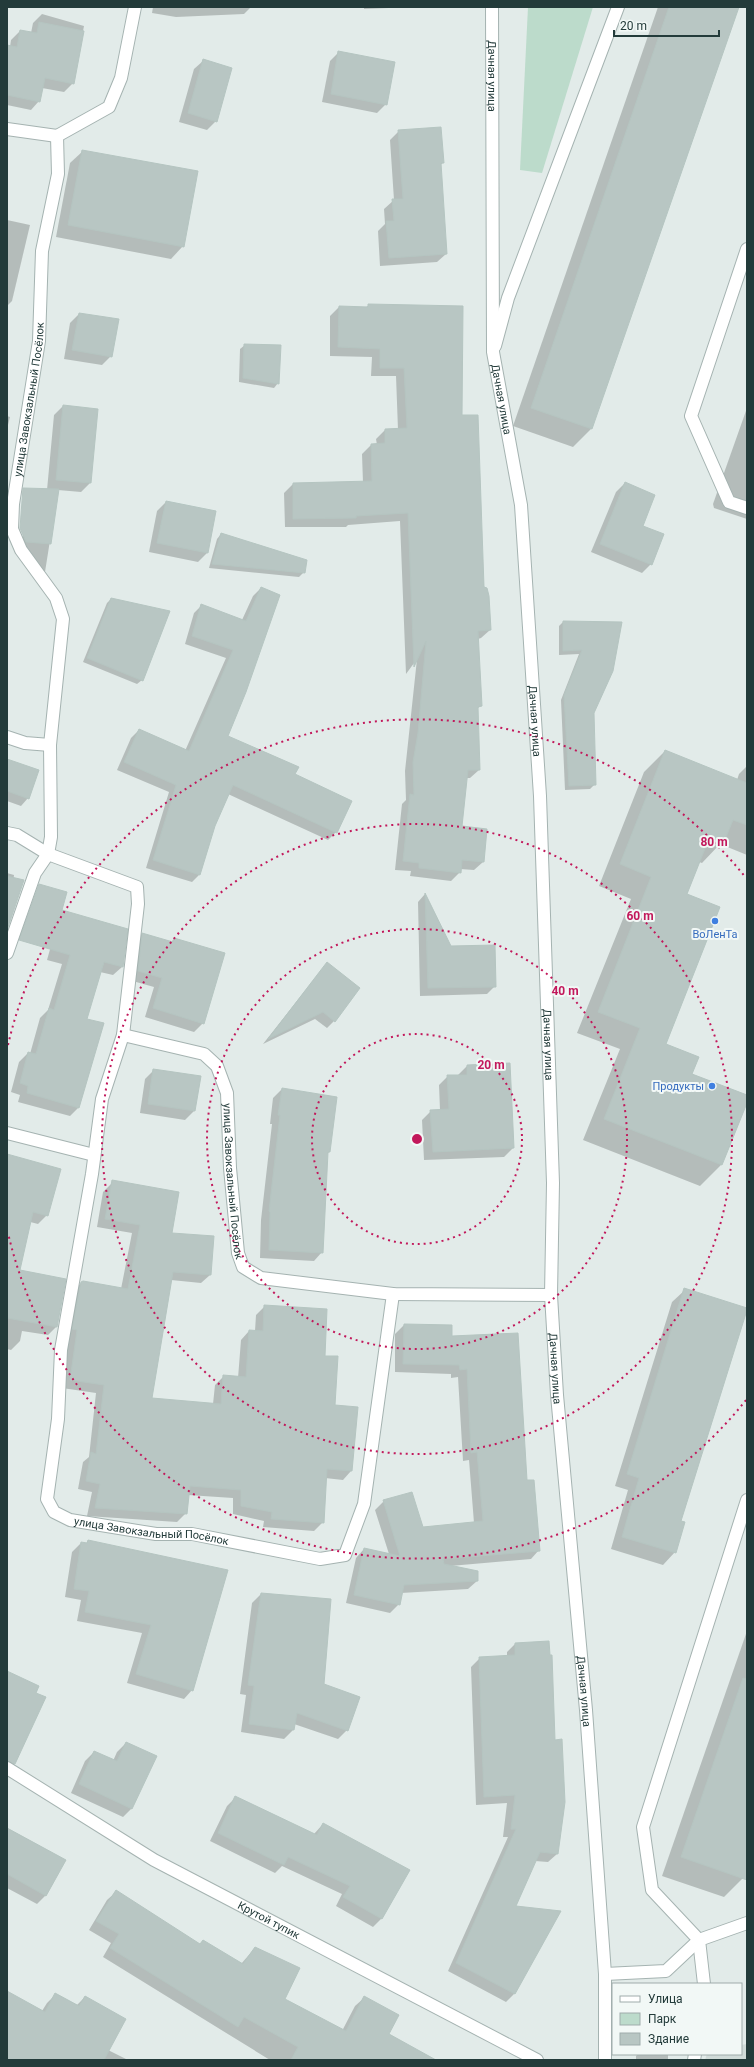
<svg xmlns="http://www.w3.org/2000/svg" width="754" height="2067" viewBox="0 0 754 2067" font-family="Roboto,sans-serif">
<style>
.built{fill:#d0dbd8}
.green{fill:#bcdbcb}
.shadow{fill:#0003}
.building{fill:#b8c6c3;stroke:#b5c5c1}
.lines{fill:none;stroke-linecap:round;stroke-linejoin:round}
.service-casing{stroke:#a5b3b1;stroke-width:14}
.minor-casing{stroke:#a5b3b1;stroke-width:14}
.service{stroke:#fff;stroke-width:12}
.minor{stroke:#fff;stroke-width:12}
.ring{fill:none;stroke:#c2185b;stroke-width:2;stroke-dasharray:2 4}
.shop-dot{fill:#3f7fe0;stroke:#f2f8f6;stroke-width:1.5}
.labels{text-anchor:middle;dominant-baseline:central;stroke-width:4;stroke-linejoin:round;paint-order:stroke}
.street-label{font-size:11px;fill:#233b3a;stroke:#f2f8f6}
.shop-label{font-size:11px;fill:#366cbe;stroke:#f2f8f6}
.centre{fill:#c2185b;stroke:#f2f8f6;stroke-width:2}
.ring-label{font-size:12px;text-anchor:middle;font-weight:bold;fill:#c2185b;stroke:#f2f8f6;stroke-width:4;stroke-linejoin:round;paint-order:stroke}
</style>
<rect width="100%" height="100%" fill="#e2ebe9"/>
<polygon class="built" points="747,2044 747,2060 705,2060 707,2054 741,2054 741,2045"/>
<polygon class="green" points="528,7 593,7 542,173 520,170"/>
<g class="shadow">
<polygon points="153,7 251,7 244,14 176,17 152,13"/>
<polygon points="364,7 413,7 364,9"/>
<polygon points="658,7 737,7 591,429 573,447 513,426"/>
<polygon points="42,14 84,26 73,83 64,92 42,88 39,101 31,110 7,105 7,46 10,47 11,40 20,31 31,33 33,23"/>
<polygon points="339,52 386,104 377,113 322,102 330,61"/>
<polygon points="203,61 216,121 207,130 179,122 194,69"/>
<polygon points="399,131 443,163 440,165 446,254 437,262 380,266 378,231 385,224 384,209 394,200 390,140"/>
<polygon points="83,151 183,246 171,259 56,237 70,163"/>
<polygon points="7,220 30,225 12,301 7,306"/>
<polygon points="369,305 461,416 490,630 481,638 478,639 480,706 477,709 479,770 470,778 466,778 460,827 483,862 474,870 460,869 460,872 451,881 410,876 411,871 395,870 402,804 406,800 405,771 417,659 406,674 400,521 348,525 346,527 285,527 284,493 293,484 363,483 362,454 371,445 377,445 376,439 385,430 398,430 396,376 371,376 372,357 330,356 330,316 339,307 365,308"/>
<polygon points="79,314 111,356 102,365 64,359 70,323"/>
<polygon points="245,345 278,383 274,388 239,382 240,349"/>
<polygon points="63,406 97,410 90,483 81,492 58,490 45,572 41,575 22,548 26,494 47,490 54,415"/>
<polygon points="747,408 747,519 714,508 713,504"/>
<polygon points="7,416 10,417 7,429"/>
<polygon points="625,483 641,526 651,564 642,573 591,552 616,492"/>
<polygon points="166,502 215,512 207,553 198,562 149,552 157,511"/>
<polygon points="221,534 304,572 299,577 209,568 217,539"/>
<polygon points="261,588 226,736 294,775 336,832 328,840 228,794 214,826 199,875 192,882 146,868 169,792 117,770 131,738 139,730 185,751 226,658 185,644 194,613 201,606 242,620 253,596"/>
<polygon points="111,599 142,680 137,684 83,662 107,603"/>
<polygon points="563,622 621,623 593,713 595,784 590,789 565,790 561,700 579,654 559,655 559,626"/>
<polygon points="665,751 737,780 739,774 747,766 747,855 720,844 702,863 699,862 686,894 665,1044 691,1074 747,1096 721,1165 700,1186 583,1140 620,1049 577,1033 631,899 599,886 644,772"/>
<polygon points="7,760 28,798 21,806 7,801"/>
<polygon points="7,873 14,875 7,926"/>
<polygon points="425,894 450,947 495,986 487,994 420,996 418,902"/>
<polygon points="58,921 122,967 113,975 100,972 86,1019 79,1107 70,1116 18,1102 20,1095 11,1092 19,1062 28,1053 30,1054 40,1018 48,1010 62,964 47,960"/>
<polygon points="142,934 170,943 174,939 203,1023 194,1032 145,1017 154,987 129,980 134,943"/>
<polygon points="327,963 334,1021 327,1028 315,1019 263,1044"/>
<polygon points="467,1066 513,1148 504,1157 424,1160 422,1120 431,1111 440,1110 439,1085 448,1076 458,1075"/>
<polygon points="154,1070 194,1111 185,1120 140,1113 145,1079"/>
<polygon points="282,1089 330,1151 327,1154 322,1252 314,1261 260,1258 261,1220 272,1124 270,1124 273,1098"/>
<polygon points="7,1155 47,1215 38,1224 7,1216"/>
<polygon points="112,1183 171,1234 210,1275 201,1283 171,1280 151,1399 213,1404 215,1385 224,1376 238,1378 241,1340 249,1331 255,1331 256,1315 265,1306 324,1357 334,1406 357,1408 351,1471 343,1480 325,1478 323,1522 314,1531 263,1527 264,1521 233,1514 233,1498 188,1495 186,1513 177,1522 87,1516 92,1492 78,1489 83,1462 89,1457 96,1393 62,1388 69,1339 72,1292 81,1283 121,1289 132,1233 97,1227 103,1192"/>
<polygon points="7,1268 57,1326 48,1335 22,1331 20,1341 11,1350 7,1349"/>
<polygon points="685,1290 680,1522 675,1552 663,1565 611,1549 628,1490 615,1486 672,1302"/>
<polygon points="404,1325 451,1326 451,1337 526,1482 539,1550 531,1559 450,1566 477,1581 468,1589 401,1593 399,1604 390,1613 346,1603 356,1558 364,1549 389,1554 375,1510 384,1501 422,1528 474,1523 469,1460 463,1461 458,1377 451,1378 451,1374 395,1372 395,1334"/>
<polygon points="88,1541 227,1571 192,1690 184,1699 127,1683 142,1633 77,1621 81,1600 65,1597 72,1552 81,1543 86,1544"/>
<polygon points="261,1594 323,1684 347,1730 338,1739 294,1724 293,1730 284,1739 241,1732 246,1695 240,1694 252,1603"/>
<polygon points="747,1631 747,1866 743,1878 724,1897 662,1876"/>
<polygon points="515,1644 557,1854 548,1862 535,1861 514,1907 559,1912 514,1994 506,2002 448,1971 508,1837 503,1837 507,1803 476,1805 471,1667 480,1658 507,1657 507,1652"/>
<polygon points="126,1743 132,1808 123,1817 71,1793 85,1761 94,1752 113,1761 117,1752"/>
<polygon points="236,1797 314,1834 323,1824 404,1878 381,1919 373,1927 336,1906 342,1894 282,1866 275,1873 210,1841 227,1806"/>
<polygon points="7,1828 65,1860 46,1895 37,1904 7,1888"/>
<polygon points="116,1892 199,1945 203,1941 241,1964 255,1948 283,2000 342,2031 355,2006 364,1998 388,2034 434,2060 270,2060 103,1957 111,1943 89,1930 107,1900"/>
<polygon points="7,1992 42,2011 47,2003 56,1994 77,2005 85,1997 108,2050 128,2060 7,2060"/>
<polygon points="638,2054 668,2054 668,2060 636,2060 636,2056"/>
</g>
<g class="building">
<polygon points="669,7 739,7 592,429 531,408"/>
<polygon points="39,22 84,31 74,84 45,78 40,102 7,95 7,45 17,47 20,30 37,33"/>
<polygon points="338,51 395,62 387,105 331,94"/>
<polygon points="203,59 232,68 217,122 188,113"/>
<polygon points="441,127 444,163 441,163 447,254 389,258 386,221 394,221 392,199 403,199 398,130"/>
<polygon points="82,150 198,171 184,247 68,225"/>
<polygon points="368,304 463,306 462,415 478,415 484,587 487,588 489,596 491,630 478,631 482,706 478,707 480,770 468,770 462,826 487,829 484,862 462,860 461,873 419,868 419,863 403,861 410,794 414,795 413,762 418,733 426,641 414,667 408,513 356,516 356,518 293,519 293,483 372,481 371,444 385,443 385,429 407,428 404,368 380,368 380,349 338,347 339,306 368,307"/>
<polygon points="79,313 119,319 112,357 72,350"/>
<polygon points="244,344 281,345 279,384 243,378"/>
<polygon points="63,405 98,409 91,483 56,480"/>
<polygon points="625,482 655,495 643,526 664,534 652,565 600,544"/>
<polygon points="23,488 59,489 51,544 26,542 20,528"/>
<polygon points="166,501 216,511 208,553 157,543"/>
<polygon points="221,533 307,560 305,573 212,564"/>
<polygon points="261,587 280,595 246,692 228,736 299,767 295,774 352,801 337,833 233,785 215,826 200,875 153,860 176,785 124,762 139,729 189,751 233,650 192,636 201,604 246,621"/>
<polygon points="111,598 170,611 143,681 87,658"/>
<polygon points="563,621 622,622 613,671 594,713 596,785 569,786 564,695 582,650 563,651"/>
<polygon points="665,750 747,783 747,825 733,820 724,842 710,836 687,894 720,907 666,1044 699,1057 692,1074 747,1095 747,1103 722,1165 604,1119 640,1028 598,1012 651,877 620,864"/>
<polygon points="7,759 39,770 29,799 7,791"/>
<polygon points="7,876 24,880 7,930"/>
<polygon points="39,884 67,892 62,910 128,929 123,967 104,962 87,1019 104,1023 79,1108 27,1093 28,1086 20,1083 28,1052 36,1054 49,1008 54,1010 70,955 19,940"/>
<polygon points="425,893 451,946 495,945 496,987 428,988"/>
<polygon points="142,933 173,942 174,938 225,953 204,1024 153,1008 162,978 138,971"/>
<polygon points="327,962 360,988 335,1022 323,1012 268,1039"/>
<polygon points="510,1063 514,1148 433,1152 430,1110 449,1109 447,1075 467,1075 467,1065"/>
<polygon points="153,1069 201,1076 195,1111 148,1104"/>
<polygon points="282,1088 337,1097 330,1152 328,1152 323,1253 269,1250 270,1212 269,1211 280,1115 278,1115"/>
<polygon points="7,1154 61,1169 48,1216 33,1212 20,1270 66,1279 57,1327 7,1318"/>
<polygon points="112,1180 179,1192 172,1233 214,1236 211,1275 173,1272 152,1398 221,1404 223,1375 246,1377 249,1330 263,1331 264,1305 327,1309 325,1356 338,1356 335,1405 358,1407 352,1471 327,1469 324,1523 271,1519 272,1512 241,1506 241,1490 190,1486 187,1514 95,1508 100,1484 86,1481 91,1452 96,1454 104,1385 70,1380 77,1330 72,1329 81,1282 83,1281 128,1289 140,1225 105,1219"/>
<polygon points="684,1288 747,1308 747,1310 681,1521 685,1522 676,1553 622,1537 639,1478 627,1474"/>
<polygon points="404,1324 452,1325 452,1336 518,1333 527,1480 534,1480 540,1551 443,1559 444,1564 478,1571 478,1581 404,1585 400,1605 354,1595 364,1548 400,1556 383,1500 412,1492 423,1527 483,1521 477,1452 471,1453 467,1369 460,1370 459,1365 403,1364"/>
<polygon points="88,1540 228,1570 193,1691 136,1674 151,1625 85,1612 89,1591 74,1589 81,1542 87,1543"/>
<polygon points="261,1593 331,1599 324,1684 360,1697 348,1731 297,1713 294,1730 249,1724 254,1686 248,1685"/>
<polygon points="549,1641 550,1655 552,1655 555,1740 562,1739 565,1802 558,1854 540,1852 516,1906 561,1911 515,1994 456,1963 516,1829 511,1829 515,1795 484,1797 479,1657 515,1655 515,1643"/>
<polygon points="7,1671 39,1686 36,1693 46,1697 15,1764 7,1761"/>
<polygon points="743,1678 747,1679 747,1880 681,1857"/>
<polygon points="126,1742 157,1756 132,1809 79,1784 94,1751 117,1761"/>
<polygon points="235,1796 317,1835 323,1823 410,1870 382,1919 343,1897 350,1886 288,1857 284,1865 218,1833"/>
<polygon points="7,1828 66,1860 46,1896 7,1874"/>
<polygon points="116,1890 200,1944 203,1940 243,1964 255,1947 300,1968 285,1999 346,2031 364,1996 399,2015 389,2034 436,2060 291,2060 298,2047 244,2017 238,2027 110,1948 119,1934 96,1921"/>
<polygon points="7,1991 45,2012 55,1993 79,2006 85,1996 126,2019 104,2060 7,2060"/>
</g>
<g class="lines">
<defs>
<g id="service">
<polyline points="747,249 691,416 729,502 747,508"/>
<polyline points="495,346 508,298 618,7"/>
<polyline points="605,1974 666,1971 699,1940 652,1890 643,1827 747,1500"/>
<polyline points="704,1984 699,1940 747,1923"/>
<polyline points="694,2060 695,2054"/>
</g>
<g id="minor">
<path id="s1" d="M 492,7 L 493,352 L 521,505 L 540,796 L 553,1183 L 551,1295 L 557,1395 L 586,1710 L 605,1974 L 605,2060"/>
<polyline points="7,129 57,136"/>
<polyline points="57,136 109,107 121,78 135,7"/>
<polyline points="7,737 25,743 50,745"/>
<path id="s2" d="M 7,833 L 17,835 L 48,854 L 137,887 L 138,904 L 123,1035 L 102,1099 L 92,1174 L 61,1350 L 58,1419 L 47,1499 L 54,1512 L 70,1520 L 156,1534 L 192,1534 L 320,1559 L 345,1555 L 364,1504 L 393,1294"/>
<path id="s3" d="M 7,953 L 35,873 L 48,854 L 51,837 L 50,745 L 63,619 L 56,598 L 21,550 L 12,529 L 13,504 L 39,341 L 42,251 L 58,174 L 57,136"/>
<path id="s4" d="M 123,1035 L 204,1054 L 217,1066 L 227,1093 L 230,1168 L 238,1253 L 243,1267 L 261,1278 L 393,1294 L 551,1295"/>
<polyline points="7,1133 94,1155"/>
<path id="s5" d="M 7,1768 L 154,1860 L 537,2060"/>
</g>
</defs>
<use href="#service" class="service-casing"/>
<use href="#minor" class="minor-casing"/>
<use href="#service" class="service"/>
<use href="#minor" class="minor"/>
</g>
<g class="ring">
<circle cx="417" cy="1139" r="105"/>
<circle cx="417" cy="1139" r="210"/>
<circle cx="417" cy="1139" r="315"/>
<path d="M746 1400A420 420 0 0 1 8 1233M8 1045A420 420 0 0 1 746 878"/>
</g>
<g class="shop-dot">
<circle cx="715" cy="921" r="4"/>
<circle cx="712" cy="1086" r="4"/>
</g>
<g class="labels">
<g class="street-label">
<text stroke="none"><textPath href="#s1" startOffset="69">Дачная улица</textPath></text>
<text stroke="none"><textPath href="#s3" startOffset="579">улица Завокзальный Посёлок</textPath></text>
<text stroke="none"><textPath href="#s1" startOffset="393">Дачная улица</textPath></text>
<text stroke="none"><textPath href="#s1" startOffset="717">Дачная улица</textPath></text>
<text stroke="none"><textPath href="#s1" startOffset="1041">Дачная улица</textPath></text>
<text stroke="none"><textPath href="#s4" startOffset="218">улица Завокзальный Посёлок</textPath></text>
<text stroke="none"><textPath href="#s1" startOffset="1365">Дачная улица</textPath></text>
<text stroke="none"><textPath href="#s2" startOffset="877">улица Завокзальный Посёлок</textPath></text>
<text stroke="none"><textPath href="#s1" startOffset="1689">Дачная улица</textPath></text>
<text stroke="none"><textPath href="#s5" startOffset="303">Крутой тупик</textPath></text>
</g>
<g class="shop-label">
<text x="715" y="934">ВоЛенТа</text>
<text x="704" y="1086" text-anchor="end">Продукты</text>
</g>
</g>
<circle cx="417" cy="1139" r="6" class="centre"/>
<g class="ring-label">
<text x="714" y="846">80 m</text>
<text x="640" y="920">60 m</text>
<text x="565" y="995">40 m</text>
<text x="491" y="1069">20 m</text>
</g>
<rect width="754" height="2067" fill="none" stroke="#233b3a" stroke-width="16"/>
<rect x="612" y="1983" width="130" height="72" fill="#f2f8f6" stroke="#9facab"/>
<rect x="620" y="1996" width="20" height="6" fill="#ffffff" stroke="#9facab"/>
<text x="648" y="2003" font-size="12" fill="#233b3a">Улица</text>
<rect x="620" y="2013" width="20" height="12" fill="#bcdbcb" stroke="#9facab"/>
<text x="648" y="2023" font-size="12" fill="#233b3a">Парк</text>
<rect x="620" y="2033" width="20" height="12" fill="#b8c6c3" stroke="#9facab"/>
<text x="648" y="2043" font-size="12" fill="#233b3a">Здание</text>
<path d="M614 30v6h105v-6" fill="none" stroke="#233b3a" stroke-width="2"/>
<text x="620" y="30" font-size="12" fill="#233b3a" stroke="#f2f8f6" stroke-width="3" paint-order="stroke">20 m</text>
</svg>
